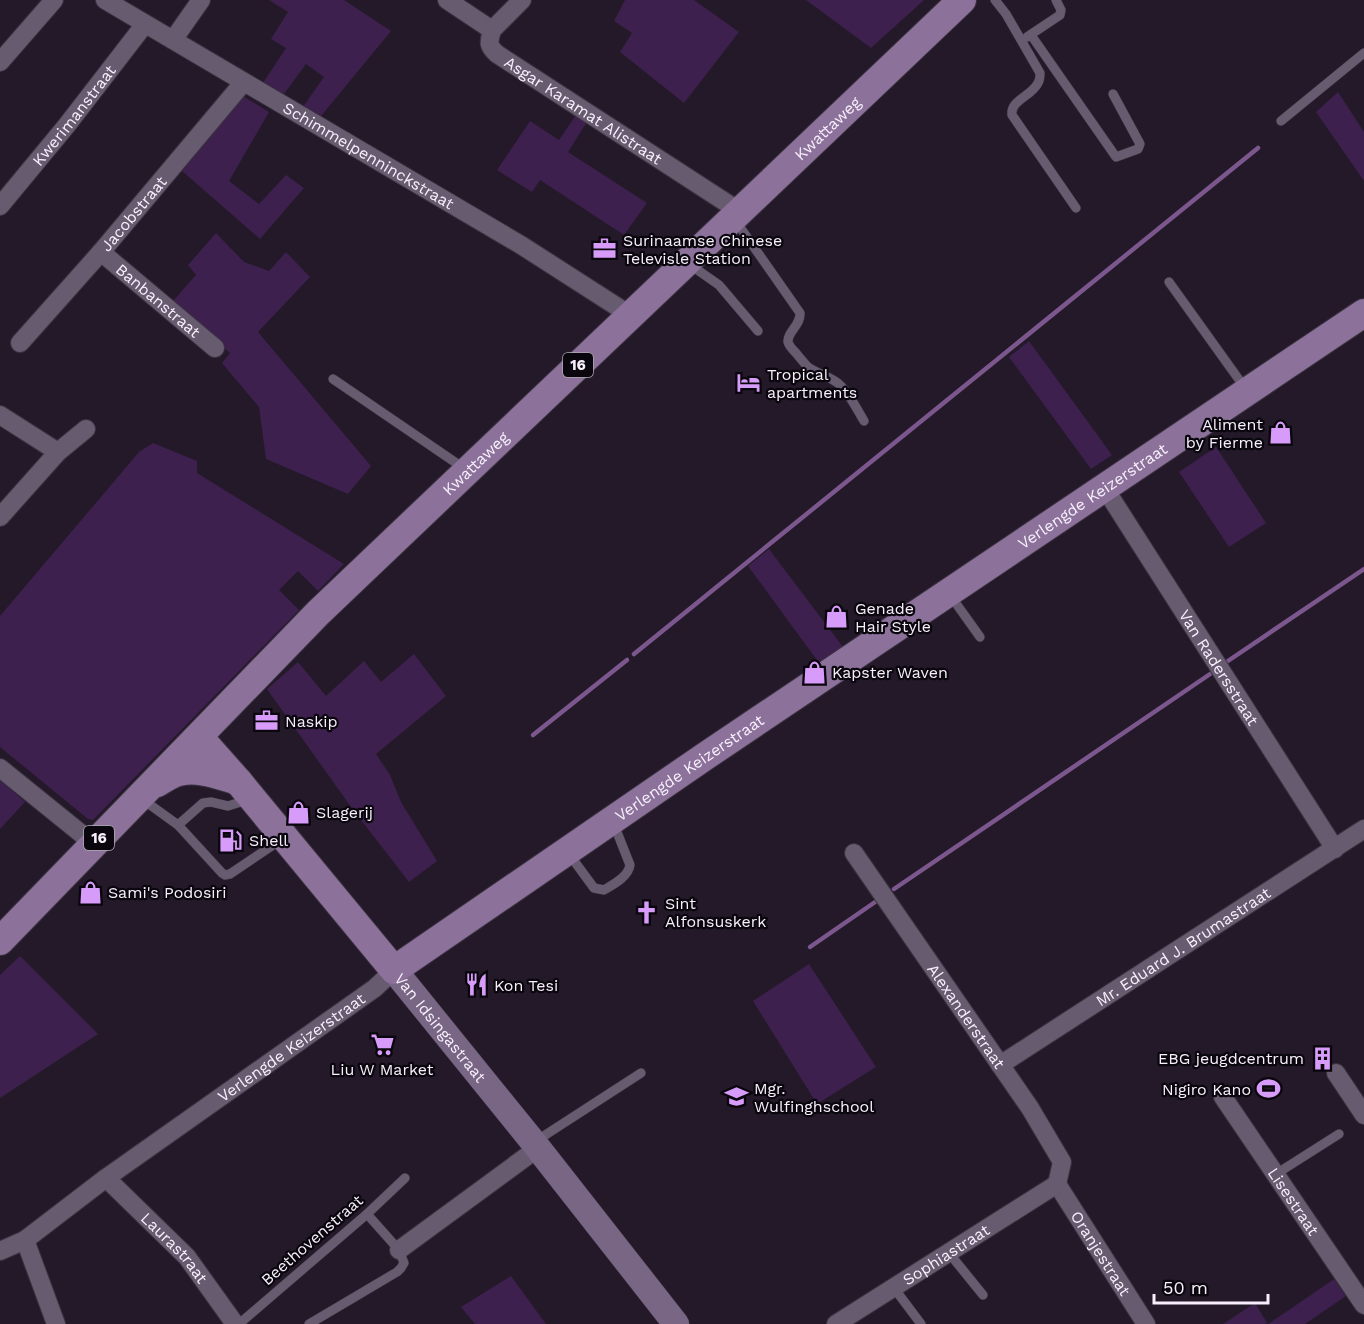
<svg xmlns="http://www.w3.org/2000/svg" width="1364" height="1324" viewBox="0 0 1364 1324" font-family="'Work Sans',sans-serif">
<style>
.green{fill:#3d204d}
.lines{fill:none;stroke-linecap:round;stroke-linejoin:round}
.stream{stroke:#7c578e;stroke-width:4.5}
.lane-casing{stroke:#3c3341;stroke-width:10}
.street-casing{stroke:#3c3341;stroke-width:20}
.secondary-casing{stroke:#3c3341;stroke-width:27}
.primary-casing{stroke:#3c3341;stroke-width:30}
.lane{stroke:#675b6f;stroke-width:9}
.street{stroke:#675b6f;stroke-width:18}
.secondary{stroke:#796685;stroke-width:26}
.primary{stroke:#8c719b;stroke-width:28}
.labels{text-anchor:middle;dominant-baseline:central;stroke-width:4.5;stroke-linejoin:round;paint-order:stroke}
.shield{fill:#0a060d;stroke:#b0aab4;stroke-width:1.5}
.shield-label{font-size:15px;font-weight:bold;fill:#f7f0fc}
.street-label{font-size:16px;fill:#f7f0fc;stroke:#0a060d}
.poi-label{font-size:16px;fill:#f7f0fc;stroke:#0a060d;text-anchor:start}
</style>
<rect width="100%" height="100%" fill="#231929"/>
<g class="green">
<polygon points="269,0 344,0 391,31 317,121 300,111 324,77 306,64 281,98 261,86 286,48 271,39 288,12"/>
<polygon points="625,0 694,0 739,32 684,103 620,52 632,33 614,21"/>
<polygon points="806,0 924,0 871,48"/>
<polygon points="1338,92 1364,132 1364,181 1316,112"/>
<polygon points="243,96 269,112 229,181 259,204 286,175 304,188 260,239 182,171"/>
<polygon points="576,115 587,122 568,152 647,203 624,235 540,180 532,192 497,170 530,121 559,140"/>
<polygon points="216,233 244,262 269,271 286,252 310,277 258,332 371,466 348,494 266,459 259,407 222,363 230,353 172,302 196,275 188,265"/>
<polygon points="1029,341 1112,455 1091,469 1009,357"/>
<polygon points="153,443 197,461 197,473 344,564 318,591 298,571 279,590 299,610 93,820 88,819 0,747 0,616 139,452"/>
<polygon points="1216,447 1266,523 1229,547 1179,472"/>
<polygon points="769,549 846,651 822,667 748,566"/>
<polygon points="414,654 446,696 376,754 390,775 401,802 437,861 409,882 351,807 267,689 298,662 326,696 364,661 381,682"/>
<polygon points="0,780 25,802 0,829"/>
<polygon points="20,956 98,1034 0,1098 0,975"/>
<polygon points="809,964 876,1067 817,1104 753,1001"/>
<polygon points="511,1276 546,1324 475,1324 461,1307"/>
<polygon points="1334,1279 1346,1296 1305,1324 1268,1324"/>
<polygon points="1255,1303 1267,1323 1265,1324 1223,1324"/>
</g>
<g class="lines">
<g class="stream">
<polyline points="634,654 1258,148"/>
<polyline points="1222,665 1364,569"/>
<polyline points="533,735 627,660"/>
<polyline points="894,889 1216,670"/>
<polyline points="810,947 878,900"/>
</g>
<defs>
<g id="lane">
<path d="M 995,0 L 1006,14 L 1040,73 C 1040,76 1040,80 1038,83 C 1032,96 1010,100 1012,115 L 1076,208"/>
<polyline points="1031,35 1116,157 1138,149 1140,144 1113,94"/>
<polyline points="1027,37 1060,15 1061,10 1056,0"/>
<polyline points="1281,121 1364,53"/>
<path d="M 735,220 L 800,313 C 801,325 787,332 788,342 C 789,346 793,350 796,353 C 800,358 804,363 808,367 C 819,375 831,376 841,386 C 850,395 857,409 864,421"/>
<polyline points="689,264 719,285 758,331"/>
<polyline points="1169,282 1245,388"/>
<polyline points="333,379 465,469"/>
<polyline points="950,595 980,637"/>
<polyline points="142,799 178,825 222,873 225,875 230,874 282,839"/>
<polyline points="178,825 203,803 211,802 228,806 250,799"/>
<path d="M 569,854 L 594,888 L 604,890 C 614,884 628,877 630,865 L 613,822"/>
<polyline points="536,1141 641,1073"/>
<polyline points="1276,1174 1339,1134"/>
<polyline points="949,1253 983,1295"/>
<polyline points="894,1288 921,1324"/>
<polyline points="239,1324 367,1214 405,1178"/>
<polyline points="309,1324 397,1272 401,1268 404,1263 399,1250 367,1214"/>
</g>
<g id="street">
<path id="s1" d="M 105,0 L 521,245 L 630,315"/>
<path id="s2" d="M 447,0 L 492,30 C 489,42 487,45 497,54 L 739,211"/>
<polyline points="492,30 522,0"/>
<polyline points="173,40 201,0"/>
<polyline points="0,62 54,0"/>
<path id="s3" d="M 0,206 L 67,125 L 145,24"/>
<path id="s4" d="M 101,252 L 215,348"/>
<path id="s5" d="M 20,343 L 101,252 L 243,83"/>
<polyline points="0,415 58,452"/>
<path id="s6" d="M 1104,487 L 1335,849"/>
<polyline points="0,517 58,452 86,429"/>
<polyline points="0,768 94,844"/>
<path id="s7" d="M 854,853 L 1030,1108 L 1062,1162 L 1057,1184"/>
<path id="s8" d="M 1000,1065 L 1364,829"/>
<polyline points="1336,1073 1364,1115"/>
<path id="s9" d="M 1223,1097 L 1364,1305"/>
<path id="s10" d="M 106,1178 L 187,1257 L 235,1324"/>
<path id="s11" d="M 1057,1184 L 1146,1324"/>
<polyline points="25,1240 56,1324"/>
<polyline points="399,1250 538,1148"/>
<path id="s12" d="M 0,1251 L 25,1240 L 106,1178 L 375,988 L 394,970"/>
<path id="s13" d="M 836,1324 L 1057,1184"/>
</g>
<g id="secondary">
<path id="s14" d="M 394,970 L 534,1143 L 676,1324"/>
</g>
<g id="primary">
<path id="s15" d="M 199,737 L 238,781 L 394,970 L 707,755 L 1364,313"/>
<path d="M 157,783 C 164,779 171,774 179,772 C 199,767 220,776 238,781"/>
<path id="s16" d="M 0,941 L 318,613 L 962,0"/>
</g>
</defs>
<use href="#lane" class="lane-casing"/>
<use href="#street" class="street-casing"/>
<use href="#secondary" class="secondary-casing"/>
<use href="#primary" class="primary-casing"/>
<use href="#lane" class="lane"/>
<use href="#street" class="street"/>
<use href="#secondary" class="secondary"/>
<use href="#primary" class="primary"/>
</g>
<defs>
<symbol id="office-bare" viewBox="-9 -9 18 18"><path d="M-6-3h4V-5.5h4V-3h4V5H-6ZM-1-4.5V-3h2v-1.5ZM-6 0V1H6V0Z" fill="#d79bf9" stroke="#0a060d" stroke-width="2.5" paint-order="stroke"/></symbol>
<symbol id="hotel-bare" viewBox="-9 -9 18 18"><path d="M-6-4.5h1.5V1H6V5H4.5V3h-9V5H-6ZM-4 0a1.8 1.8 0 1 1 3.6 0ZM.5 0V-2.5h3Q6-2.5 6 0Z" fill="#d79bf9" stroke="#0a060d" stroke-width="2.5" paint-order="stroke"/></symbol>
<symbol id="shop-bare" viewBox="-9 -9 18 18"><path d="M-5-2.5h2.3a2.7 3.5 0 0 1 5.4 0H5L5.5 6h-11ZM-1.5-2.5h3a1.5 2.3 0 0 0-3 0Z" fill="#d79bf9" stroke="#0a060d" stroke-width="2.5" paint-order="stroke"/></symbol>
<symbol id="fuel-bare" viewBox="-9 -9 18 18"><path d="M-5.5-6h7V0h2V4h1.3V-2.5L3-4.5l.8-.8L6-3V5H2.5V1h-1V6h-7ZM-4.2-4.7v3.2H.2V-4.7Z" fill="#d79bf9" stroke="#0a060d" stroke-width="2.5" paint-order="stroke"/></symbol>
<symbol id="church-bare" viewBox="-9 -9 18 18"><path d="M-1.2-6h2.4v3.5h3.3v2.4h-3.3V6h-2.4V-.1h-3.3v-2.4h3.3Z" fill="#d79bf9" stroke="#0a060d" stroke-width="2.5" paint-order="stroke"/></symbol>
<symbol id="restaurant-bare" viewBox="-9 -9 18 18"><path d="M-5-6h1v4h1v-4h1v4h1v-4h1v5L-1.5 .5V6h-2V.5L-5-1ZM5-6V6H3V1.5H1.5Q1.5-4 5-6Z" fill="#d79bf9" stroke="#0a060d" stroke-width="2.5" paint-order="stroke"/></symbol>
<symbol id="supermarket-bare" viewBox="-9 -9 18 18"><path d="M-6-5.5h2.5l.6 2H6L4.5 2H-2.5L-4.4-4H-6ZM-1.5 3.2a1.3 1.3 0 1 0 .1 0ZM3 3.2a1.3 1.3 0 1 0 .1 0Z" fill="#d79bf9" stroke="#0a060d" stroke-width="2.5" paint-order="stroke"/></symbol>
<symbol id="building-bare" viewBox="-9 -9 18 18"><path d="M-4-6H4V6H1V3H-1V6H-4ZM-2.5-4.3h1.7v1.8h-1.7ZM.8-4.3h1.7v1.8H.8ZM-2.5-1h1.7V.8h-1.7ZM.8-1h1.7V.8H.8Z" fill="#d79bf9" stroke="#0a060d" stroke-width="2.5" paint-order="stroke"/></symbol>
<symbol id="stadium-bare" viewBox="-9 -9 18 18"><path d="M0-5a6.5 5 0 1 0 0 10a6.5 5 0 1 0 0-10ZM-3.5-1.8h7v3.6h-7Z" fill="#d79bf9" stroke="#0a060d" stroke-width="2.5" paint-order="stroke"/></symbol>
<symbol id="school-bare" viewBox="-9 -9 18 18"><path d="M0-5L7-2L0 1L-7-2ZM-4 1L0 2.5L4 1V4Q0 6-4 4Z" fill="#d79bf9" stroke="#0a060d" stroke-width="2.5" paint-order="stroke"/></symbol>
</defs>
<g fill-rule="evenodd">
<use href="#office-bare" x="588" y="232" width="33" height="33"/>
<use href="#hotel-bare" x="732" y="366" width="33" height="33"/>
<use href="#shop-bare" x="1264" y="416" width="33" height="33"/>
<use href="#shop-bare" x="820" y="600" width="33" height="33"/>
<use href="#shop-bare" x="798" y="656" width="33" height="33"/>
<use href="#office-bare" x="250" y="704" width="33" height="33"/>
<use href="#shop-bare" x="282" y="796" width="33" height="33"/>
<use href="#fuel-bare" x="214" y="824" width="33" height="33"/>
<use href="#shop-bare" x="74" y="876" width="33" height="33"/>
<use href="#church-bare" x="630" y="896" width="33" height="33"/>
<use href="#restaurant-bare" x="460" y="968" width="33" height="33"/>
<use href="#supermarket-bare" x="366" y="1028" width="33" height="33"/>
<use href="#building-bare" x="1306" y="1042" width="33" height="33"/>
<use href="#stadium-bare" x="1252" y="1072" width="33" height="33"/>
<use href="#school-bare" x="720" y="1080" width="33" height="33"/>
</g>
<g class="labels">
<g class="shield">
<rect x="563" y="353" width="30" height="24" rx="4.5"/>
<rect x="84" y="826" width="30" height="24" rx="4.5"/>
</g>
<g class="shield-label">
<text x="578" y="365">16</text>
<text x="99" y="838">16</text>
</g>
<g class="street-label">
<text stroke="none"><textPath href="#s2" startOffset="184">Asgar Karamat Alistraat</textPath></text>
<text stroke="none"><textPath href="#s3" startOffset="117">Kwerimanstraat</textPath></text>
<text stroke="none"><textPath href="#s16" startOffset="1160">Kwattaweg</textPath></text>
<text stroke="none"><textPath href="#s1" startOffset="306">Schimmelpenninckstraat</textPath></text>
<text stroke="none"><textPath href="#s5" startOffset="172">Jacobstraat</textPath></text>
<text stroke="none"><textPath href="#s4" startOffset="75">Banbanstraat</textPath></text>
<text stroke="none"><textPath href="#s16" startOffset="674">Kwattaweg</textPath></text>
<text stroke="none"><textPath href="#s15" startOffset="1148">Verlengde Keizerstraat</textPath></text>
<text stroke="none"><textPath href="#s6" startOffset="214">Van Radersstraat</textPath></text>
<text stroke="none"><textPath href="#s15" startOffset="662">Verlengde Keizerstraat</textPath></text>
<text stroke="none"><textPath href="#s8" startOffset="218">Mr. Eduard J. Brumastraat</textPath></text>
<text stroke="none"><textPath href="#s7" startOffset="198">Alexanderstraat</textPath></text>
<text stroke="none"><textPath href="#s14" startOffset="74">Van Idsingastraat</textPath></text>
<text stroke="none"><textPath href="#s12" startOffset="356">Verlengde Keizerstraat</textPath></text>
<text stroke="none"><textPath href="#s9" startOffset="126">Lisestraat</textPath></text>
<text transform="translate(312 1240) rotate(-41)">Beethovenstraat</text>
<text stroke="none"><textPath href="#s10" startOffset="98">Laurastraat</textPath></text>
<text stroke="none"><textPath href="#s13" startOffset="130">Sophiastraat</textPath></text>
<text stroke="none"><textPath href="#s11" startOffset="82">Oranjestraat</textPath></text>
</g>
<g class="poi-label">
<text x="623" y="240">Surinaamse Chinese<tspan x="623" dy="18">Televisle Station</tspan></text>
<text x="767" y="374">Tropical<tspan x="767" dy="18">apartments</tspan></text>
<text x="1263" y="424" text-anchor="end">Aliment<tspan x="1263" dy="18">by Fierme</tspan></text>
<text x="855" y="608">Genade<tspan x="855" dy="18">Hair Style</tspan></text>
<text x="832" y="672">Kapster Waven</text>
<text x="285" y="721">Naskip</text>
<text x="316" y="812">Slagerij</text>
<text x="249" y="840">Shell</text>
<text x="108" y="892">Sami's Podosiri</text>
<text x="665" y="903">Sint<tspan x="665" dy="18">Alfonsuskerk</tspan></text>
<text x="494" y="985">Kon Tesi</text>
<text x="1304" y="1058" text-anchor="end">EBG jeugdcentrum</text>
<text x="382" y="1069" text-anchor="middle">Liu W Market</text>
<text x="754" y="1088">Mgr.<tspan x="754" dy="18">Wulfinghschool</tspan></text>
<text x="1251" y="1089" text-anchor="end">Nigiro Kano</text>
</g>
</g>
<path d="M1154 1294v9h114v-9" fill="none" stroke="#f7f0fc" stroke-width="3"/>
<text x="1163" y="1294" font-size="18" fill="#f7f0fc" stroke="#0a060d" stroke-width="4.5" paint-order="stroke">50 m</text>
</svg>
